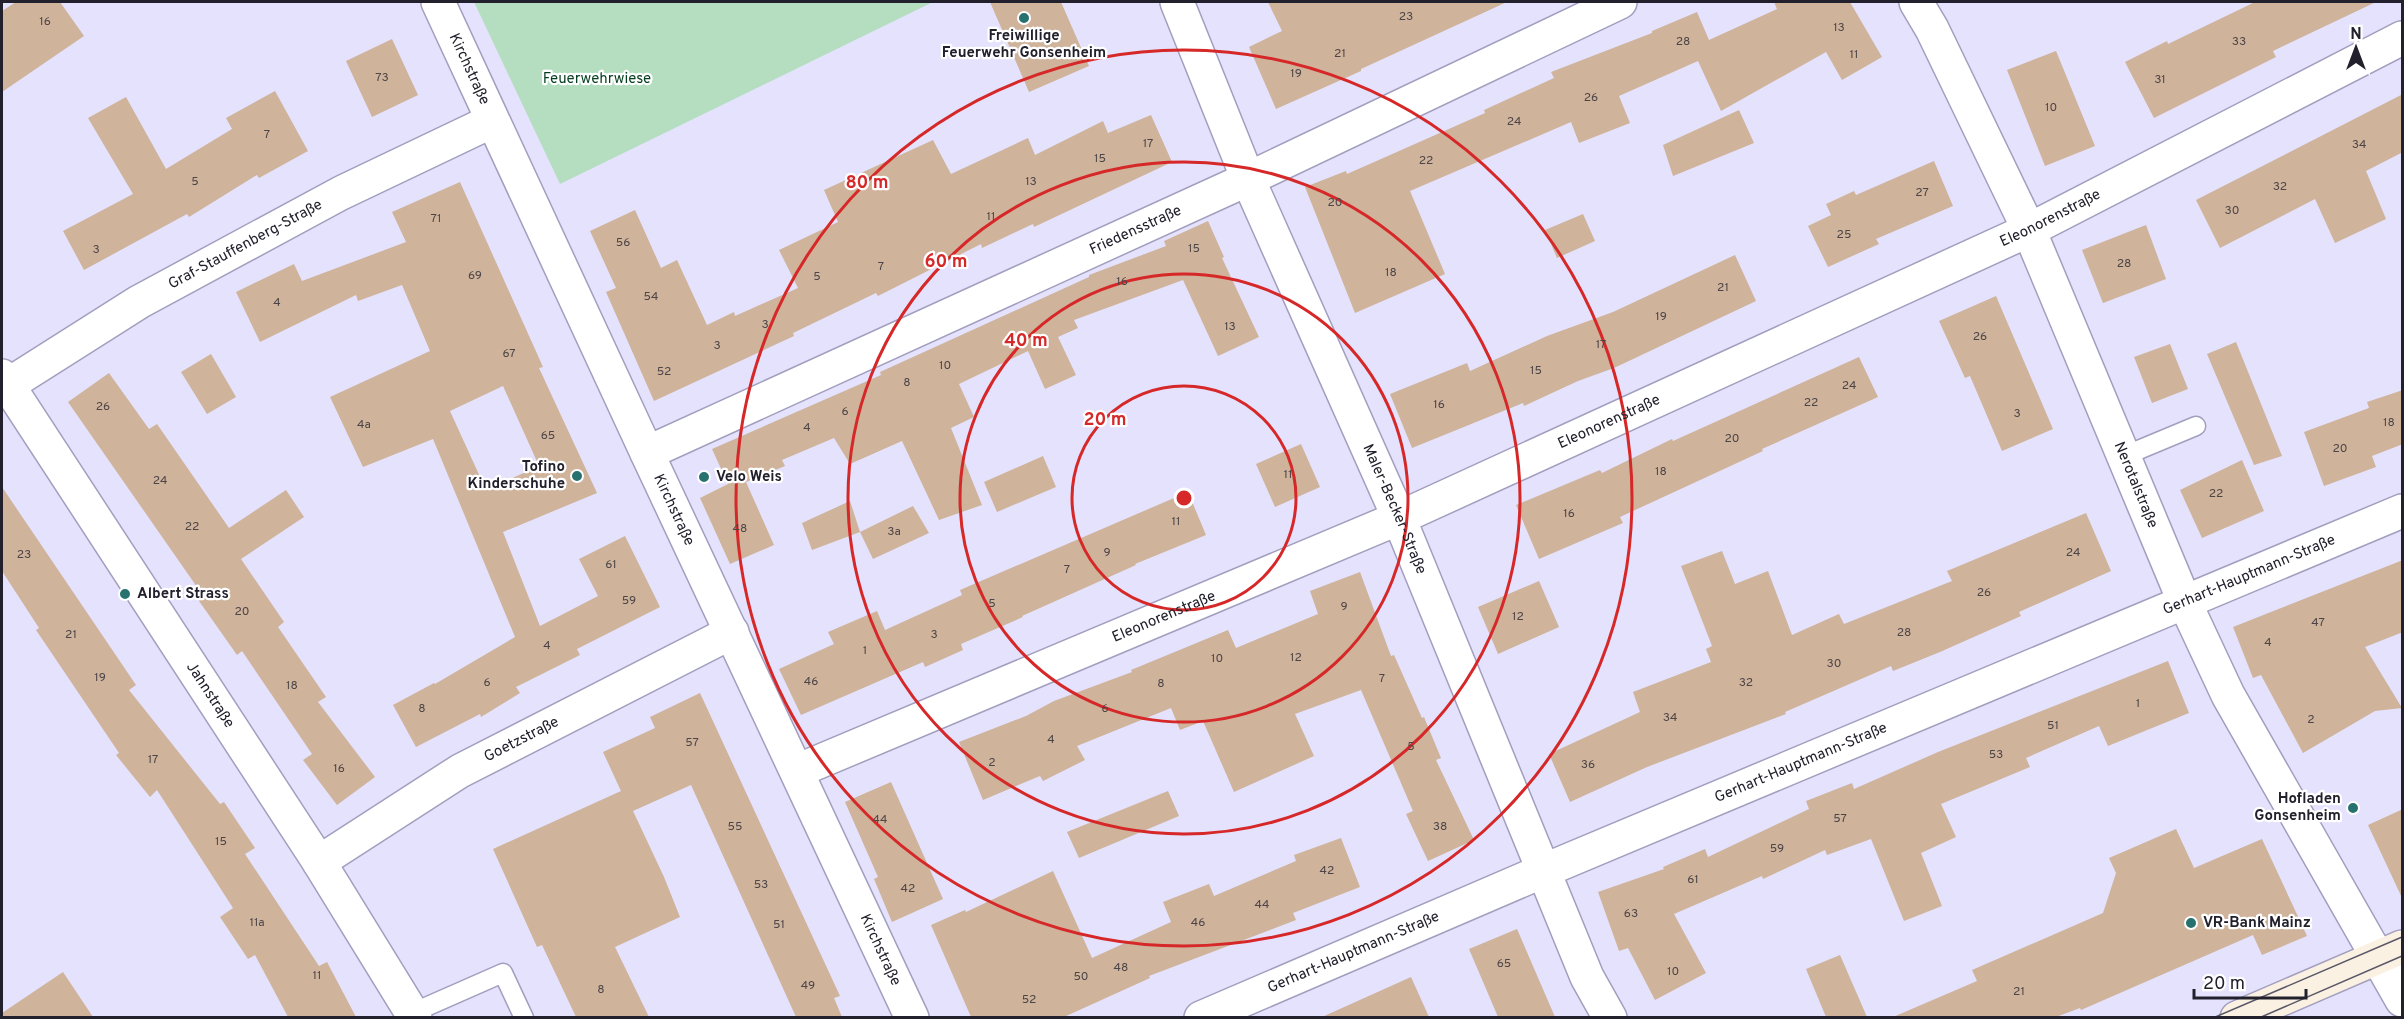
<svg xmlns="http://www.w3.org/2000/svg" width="2404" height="1019" viewBox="0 0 2404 1019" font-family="Overpass,sans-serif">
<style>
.green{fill:#b5dec1}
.building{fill:#cfb39b;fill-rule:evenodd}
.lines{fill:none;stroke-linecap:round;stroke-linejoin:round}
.lane-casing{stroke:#a29ebe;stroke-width:21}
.street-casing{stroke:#a29ebe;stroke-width:36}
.secondary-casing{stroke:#a29ebe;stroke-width:36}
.lane{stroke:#fff;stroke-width:18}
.street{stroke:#fff;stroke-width:33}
.secondary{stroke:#fbf1e3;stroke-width:33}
.tram{stroke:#5a5868;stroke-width:1.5}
.ring{fill:none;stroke:#d62828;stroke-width:3}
.poi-dot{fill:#27716e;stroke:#fff;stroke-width:2}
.labels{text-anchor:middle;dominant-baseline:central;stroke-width:4.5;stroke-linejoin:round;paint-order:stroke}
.number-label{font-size:12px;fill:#4d4548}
.poi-label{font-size:15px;font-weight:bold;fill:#22202c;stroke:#fff;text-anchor:start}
.street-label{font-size:15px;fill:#22202c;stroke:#fff}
.park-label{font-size:15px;fill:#063e21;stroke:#fff}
.centre{fill:#d62828;stroke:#fff;stroke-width:3}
.ring-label{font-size:18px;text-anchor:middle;font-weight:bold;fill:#d62828;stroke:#fff;stroke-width:4.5;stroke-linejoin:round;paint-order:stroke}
</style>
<rect width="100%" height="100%" fill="#e4e2fd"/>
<polygon class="green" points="474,2 933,2 560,184"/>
<g class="building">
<polygon points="16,2 60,2 84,36 2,92 2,11"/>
<polygon points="990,2 1061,2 1089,66 1029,92"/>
<polygon points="1268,2 1507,2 1361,69 1361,71 1276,109 1249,47 1282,31"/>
<polygon points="1774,2 1850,2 1882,57 1842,80 1826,52 1721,111 1698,61 1619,96 1630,123 1579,143 1571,122 1410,191 1445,274 1355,313 1305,187 1346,171 1347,174 1485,113 1484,110 1554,78 1551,72 1652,33 1652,31 1697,12 1709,40 1777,9"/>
<polygon points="2255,2 2376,2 2273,51 2276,57 2154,118 2125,62 2167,41 2168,44"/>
<polygon points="392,39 418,95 372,117 346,61"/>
<polygon points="2056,51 2095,146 2045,166 2007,70"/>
<polygon points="275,91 308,151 259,178 257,175 189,217 187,214 84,270 63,231 133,194 88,118 126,97 166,169 232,129 226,118"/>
<polygon points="2403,94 2403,152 2366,171 2386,219 2335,243 2315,199 2220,248 2196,200"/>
<polygon points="1739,110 1754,143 1673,176 1663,145"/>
<polygon points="1151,115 1172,162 1034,227 1033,224 982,248 981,244 878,296 876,293 793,333 794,336 654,401 606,292 616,288 590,231 635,210 661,268 677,260 707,325 734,312 735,316 798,288 779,250 838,222 824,190 933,140 951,174 1028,138 1035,155 1103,121 1108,133"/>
<polygon points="1934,161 1953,206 1876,239 1879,244 1828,267 1808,226 1831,215 1826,204 1854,191 1856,195"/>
<path d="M 460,182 L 543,367 L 539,368 L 597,493 L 503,532 L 540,626 L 598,596 L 579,559 L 625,536 L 660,607 L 577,649 L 580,655 L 516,687 L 520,693 L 481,717 L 480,714 L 416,747 L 393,705 L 434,683 L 435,684 L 515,637 L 433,439 L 363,467 L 330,397 L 430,351 L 402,285 L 358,301 L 356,295 L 260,342 L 236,292 L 294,264 L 302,281 L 406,242 L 392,212 ZM 503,386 L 539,466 L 486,490 L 450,411 Z"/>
<polygon points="1583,214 1595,241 1557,258 1545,230"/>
<polygon points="1208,221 1224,257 1222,258 1259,337 1218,356 1183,280 1074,320 1078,328 1058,337 1076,375 1045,389 1028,351 959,384 974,417 951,428 982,505 939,520 902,441 850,464 834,438 782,460 785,466 746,482 774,545 730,564 700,498 728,484 712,449 881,375 880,372 1089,277 1089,275 1166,246 1164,241"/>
<polygon points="2146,225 2166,279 2103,303 2082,250"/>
<polygon points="1735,255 1756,301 1614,368 1578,381 1524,406 1523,403 1412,448 1390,394 1467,363 1470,371 1547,336 1613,312"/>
<polygon points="1996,296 2053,429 2002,451 1970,376 1965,378 1939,321"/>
<polygon points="2236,342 2282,456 2254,465 2207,354"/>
<polygon points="2170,344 2188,389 2152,403 2134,357"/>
<polygon points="211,354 236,397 207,414 181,372"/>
<polygon points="1859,357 1878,397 1762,449 1763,451 1620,517 1623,523 1539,559 1516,505 1600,470 1602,473 1672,439 1673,441"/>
<polygon points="109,373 149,429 157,424 229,528 286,490 304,517 241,559 284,622 278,627 326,697 318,702 375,777 337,805 303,760 312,754 242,651 237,655 199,601 204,597 68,402"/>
<polygon points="2403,390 2403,444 2372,456 2376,467 2324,486 2304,432 2369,408 2367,402"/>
<polygon points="1301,444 1320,487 1275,507 1256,464"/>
<polygon points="1043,456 1056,487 997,512 984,482"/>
<polygon points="2242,460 2264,511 2202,538 2180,490"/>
<polygon points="2,487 136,685 129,690 220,804 224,802 255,848 245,854 319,966 327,962 356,1017 288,1017 255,955 248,959 220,917 233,908 186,835 157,790 150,797 116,755 119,753 36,630 39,628 2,571"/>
<polygon points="1188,492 1206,535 1135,564 1136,565 1022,616 1023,617 961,644 963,650 925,667 923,662 801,715 779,669 834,644 828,632 877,611 885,630 962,595 960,590"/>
<polygon points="850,501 860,532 812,550 802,523"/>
<polygon points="913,506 929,533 873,559 860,532"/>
<polygon points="2086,513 2111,571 2019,612 2021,616 1940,652 1893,671 1891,666 1785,712 1786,714 1647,767 1570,802 1549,754 1640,712 1633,692 1711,662 1706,649 1712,646 1681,566 1722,551 1735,584 1768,571 1792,635 1839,614 1844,624 1952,581 1947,571"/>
<polygon points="2403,560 2403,632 2365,647 2402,708 2375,711 2303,753 2261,675 2253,678 2233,627"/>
<polygon points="1360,572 1391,656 1394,655 1422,718 1424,717 1441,758 1436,760 1474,840 1428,861 1406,814 1413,811 1361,690 1295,714 1314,756 1234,792 1203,721 1180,730 1171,708 1077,746 1085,760 1043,781 1040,776 983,800 959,742 1026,716 1054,701 1132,672 1131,670 1228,630 1236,648 1318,614 1310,591"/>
<polygon points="1539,581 1559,627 1498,654 1478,607"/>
<polygon points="2168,661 2189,713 2108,746 2099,726 2026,758 2030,767 1941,804 1956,837 1921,853 1942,906 1904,921 1871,839 1827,855 1825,850 1763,879 1762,876 1674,914 1706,973 1655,1000 1628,948 1619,951 1598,892 1664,869 1663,867 1705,849 1708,857 1809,809 1806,801 1852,783 1854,789 1938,752"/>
<polygon points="700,693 840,996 834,998 842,1017 796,1017 691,785 633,811 664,877 680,917 615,947 649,1017 576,1017 542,945 537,947 493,849 621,791 603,752 655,728 650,717"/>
<polygon points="891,782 943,899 892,922 874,879 878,877 845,802"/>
<polygon points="1168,791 1179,816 1079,858 1067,832"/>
<polygon points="2403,809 2403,900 2368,825"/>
<polygon points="2176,829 2194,868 2262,839 2307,936 2262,955 2253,935 2081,1010 2080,1008 2056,1017 1893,1017 1977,981 1972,970 2103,913 2116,873 2109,858"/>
<polygon points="1341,838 1360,887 1293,913 1296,920 1149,976 1150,978 1064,1017 971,1017 931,925 965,910 966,912 1053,871 1092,958 1171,922 1163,902 1209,884 1214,896 1296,861 1294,855"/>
<polygon points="1517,929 1555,1017 1498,1017 1469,949"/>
<polygon points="1840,955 1867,1017 1826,1017 1806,969"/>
<polygon points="63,972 93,1017 2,1017 2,1013"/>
<polygon points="1411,977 1429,1017 1322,1017"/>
</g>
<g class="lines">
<defs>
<g id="lane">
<polyline points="2124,456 2196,426"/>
<polyline points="412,1013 503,973 524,1018"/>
</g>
<g id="street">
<path id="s1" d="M 438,2 L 647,453 L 912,1018"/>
<path id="s2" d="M 1177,2 L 1248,179 L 1399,518 L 1587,977 L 1610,1018"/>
<path id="s3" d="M 1916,2 L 1932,29 L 2029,230 L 2185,603 L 2228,695 L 2402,1000"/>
<path id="s4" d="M 2,376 L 319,862 L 415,1018"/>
<path id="s5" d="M 8,385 L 139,302 L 341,193 L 492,121"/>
<path id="s6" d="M 647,453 L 1248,179 L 1620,2"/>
<path id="s7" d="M 797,771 L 1399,518 L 2029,230 L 2402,38"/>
<path id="s8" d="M 319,862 L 460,771 L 732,632"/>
<path id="s9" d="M 1201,1018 L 1543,871 L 2402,511"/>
</g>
<polyline id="secondary" points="2237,1018 2402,947"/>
</defs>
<use href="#lane" class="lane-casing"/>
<use href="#street" class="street-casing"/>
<use href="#secondary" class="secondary-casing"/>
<use href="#lane" class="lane"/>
<use href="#street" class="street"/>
<use href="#secondary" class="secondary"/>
<g class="tram">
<polyline points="2213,1018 2402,937"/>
<polyline points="2259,1018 2402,956"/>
</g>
</g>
<g class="ring">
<circle cx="1184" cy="498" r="112"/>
<circle cx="1184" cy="498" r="224"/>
<circle cx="1184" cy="498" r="336"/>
<circle cx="1184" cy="498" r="448"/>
</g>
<g class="poi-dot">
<circle cx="1024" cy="18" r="6"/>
<circle cx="577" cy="476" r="6"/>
<circle cx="704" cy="477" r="6"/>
<circle cx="125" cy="594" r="6"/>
<circle cx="2353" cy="808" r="6"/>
<circle cx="2191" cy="923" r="6"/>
</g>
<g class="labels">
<g class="number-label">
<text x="1406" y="17">23</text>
<text x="45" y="22">16</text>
<text x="1839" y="28">13</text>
<text x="1683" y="42">28</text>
<text x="2239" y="42">33</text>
<text x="1340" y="54">21</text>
<text x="1854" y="55">11</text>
<text x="1296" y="74">19</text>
<text x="382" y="78">73</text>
<text x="2160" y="80">31</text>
<text x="1591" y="98">26</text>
<text x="2051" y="108">10</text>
<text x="1514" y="122">24</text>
<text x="267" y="135">7</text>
<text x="1148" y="144">17</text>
<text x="2359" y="145">34</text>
<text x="1100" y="159">15</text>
<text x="1426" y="161">22</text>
<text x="195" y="182">5</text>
<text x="1031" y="182">13</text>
<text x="2280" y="187">32</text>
<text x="1922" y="193">27</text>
<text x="1335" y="203">20</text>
<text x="2232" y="211">30</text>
<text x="991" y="217">11</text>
<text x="436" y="219">71</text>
<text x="1844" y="235">25</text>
<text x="623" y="243">56</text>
<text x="1194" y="249">15</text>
<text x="96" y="250">3</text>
<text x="2124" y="264">28</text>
<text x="881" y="267">7</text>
<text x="1391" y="273">18</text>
<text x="475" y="276">69</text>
<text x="817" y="277">5</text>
<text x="1122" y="282">16</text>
<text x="1723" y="288">21</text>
<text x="651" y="297">54</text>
<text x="277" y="303">4</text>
<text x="1661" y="317">19</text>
<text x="765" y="325">3</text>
<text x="1230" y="327">13</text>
<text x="1980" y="337">26</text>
<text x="1601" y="345">17</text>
<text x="717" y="346">3</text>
<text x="509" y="354">67</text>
<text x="945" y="366">10</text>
<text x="1536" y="371">15</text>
<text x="664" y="372">52</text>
<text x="907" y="383">8</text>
<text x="1849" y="386">24</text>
<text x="1811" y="403">22</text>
<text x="1439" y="405">16</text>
<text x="103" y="407">26</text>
<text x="845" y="412">6</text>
<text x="2017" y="414">3</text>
<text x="2389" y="423">18</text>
<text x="364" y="425">4a</text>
<text x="807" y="428">4</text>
<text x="548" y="436">65</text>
<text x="1732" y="439">20</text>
<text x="2340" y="449">20</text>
<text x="1661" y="472">18</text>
<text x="1288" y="475">11</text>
<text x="160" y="481">24</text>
<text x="2216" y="494">22</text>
<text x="1569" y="514">16</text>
<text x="1176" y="522">11</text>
<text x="192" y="527">22</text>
<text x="740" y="529">48</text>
<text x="894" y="532">3a</text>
<text x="1107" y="553">9</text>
<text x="2073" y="553">24</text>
<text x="24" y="555">23</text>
<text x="611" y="565">61</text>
<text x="1067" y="570">7</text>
<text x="1984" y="593">26</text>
<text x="629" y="601">59</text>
<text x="992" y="604">5</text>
<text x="1344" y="607">9</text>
<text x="242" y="612">20</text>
<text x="1518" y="617">12</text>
<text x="2318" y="623">47</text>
<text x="1904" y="633">28</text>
<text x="71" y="635">21</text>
<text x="934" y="635">3</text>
<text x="2268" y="643">4</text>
<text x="547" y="646">4</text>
<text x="865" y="651">1</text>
<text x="1296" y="658">12</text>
<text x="1217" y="659">10</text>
<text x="1834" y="664">30</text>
<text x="100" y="678">19</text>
<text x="1382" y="679">7</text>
<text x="811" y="682">46</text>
<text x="487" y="683">6</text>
<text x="1746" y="683">32</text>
<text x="1161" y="684">8</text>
<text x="292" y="686">18</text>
<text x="2138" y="704">1</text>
<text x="422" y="709">8</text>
<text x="1105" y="709">6</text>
<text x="1670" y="718">34</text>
<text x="2311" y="720">2</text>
<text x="2053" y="726">51</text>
<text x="1051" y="740">4</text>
<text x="692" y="743">57</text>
<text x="1411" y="747">5</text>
<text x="1996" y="755">53</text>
<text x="153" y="760">17</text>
<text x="992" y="763">2</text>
<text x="1588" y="765">36</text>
<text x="339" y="769">16</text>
<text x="1840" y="819">57</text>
<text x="880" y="820">44</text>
<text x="735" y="827">55</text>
<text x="1440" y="827">38</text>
<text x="221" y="842">15</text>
<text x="1777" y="849">59</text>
<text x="1327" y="871">42</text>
<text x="1693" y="880">61</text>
<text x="761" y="885">53</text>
<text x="908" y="889">42</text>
<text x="1262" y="905">44</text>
<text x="1631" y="914">63</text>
<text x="257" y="923">11a</text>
<text x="1198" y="923">46</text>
<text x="779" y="925">51</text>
<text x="1504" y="964">65</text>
<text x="1121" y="968">48</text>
<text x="1673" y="972">10</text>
<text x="317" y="976">11</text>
<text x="1081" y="977">50</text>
<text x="808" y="986">49</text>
<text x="601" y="990">8</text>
<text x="2019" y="992">21</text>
<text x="1029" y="1000">52</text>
</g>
<g class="poi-label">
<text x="1024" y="36" text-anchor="middle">Freiwillige<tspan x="1024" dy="17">Feuerwehr Gonsenheim</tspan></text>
<text x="565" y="467" text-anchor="end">Tofino<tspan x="565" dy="17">Kinderschuhe</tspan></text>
<text x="716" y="477">Velo Weis</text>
<text x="137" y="594">Albert Strass</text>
<text x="2341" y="799" text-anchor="end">Hofladen<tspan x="2341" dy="17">Gonsenheim</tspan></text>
<text x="2203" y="923">VR-Bank Mainz</text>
</g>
<g class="street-label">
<text stroke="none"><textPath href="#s1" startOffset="74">Kirchstraße</textPath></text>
<text stroke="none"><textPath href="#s7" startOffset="1370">Eleonorenstraße</textPath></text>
<text stroke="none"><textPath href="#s6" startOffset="537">Friedensstraße</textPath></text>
<text stroke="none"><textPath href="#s5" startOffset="276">Graf-Stauffenberg-Straße</textPath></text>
<text stroke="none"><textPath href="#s7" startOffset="884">Eleonorenstraße</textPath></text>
<text stroke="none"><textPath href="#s3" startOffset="531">Nerotalstraße</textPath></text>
<text stroke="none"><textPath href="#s1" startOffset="560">Kirchstraße</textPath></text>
<text stroke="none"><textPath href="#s2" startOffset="552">Maler-Becker-Straße</textPath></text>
<text stroke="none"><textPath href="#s9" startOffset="1138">Gerhart-Hauptmann-Straße</textPath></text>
<text stroke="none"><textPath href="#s7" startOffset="398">Eleonorenstraße</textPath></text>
<text stroke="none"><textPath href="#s4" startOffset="381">Jahnstraße</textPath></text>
<text stroke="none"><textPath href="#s8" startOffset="237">Goetzstraße</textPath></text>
<text stroke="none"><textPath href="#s9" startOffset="652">Gerhart-Hauptmann-Straße</textPath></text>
<text stroke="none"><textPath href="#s1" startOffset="1046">Kirchstraße</textPath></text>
<text stroke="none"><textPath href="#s9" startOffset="166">Gerhart-Hauptmann-Straße</textPath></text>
</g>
<g class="park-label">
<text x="597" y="79">Feuerwehrwiese</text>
</g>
</g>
<circle cx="1184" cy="498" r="9" class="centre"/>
<g class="ring-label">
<text x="867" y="188">80 m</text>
<text x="946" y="267">60 m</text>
<text x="1026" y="346">40 m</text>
<text x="1105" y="425">20 m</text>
</g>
<rect width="2404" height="1019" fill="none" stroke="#22202c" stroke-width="6"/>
<g transform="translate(2356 48)" stroke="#ffffff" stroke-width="4.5" paint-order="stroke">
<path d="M0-4.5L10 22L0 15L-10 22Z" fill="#22202c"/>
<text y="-9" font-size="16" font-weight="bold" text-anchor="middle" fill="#22202c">N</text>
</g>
<path d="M2194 989v9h112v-9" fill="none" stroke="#22202c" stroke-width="3"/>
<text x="2203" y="989" font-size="18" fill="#22202c" stroke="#ffffff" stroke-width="4.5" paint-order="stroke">20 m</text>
</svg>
